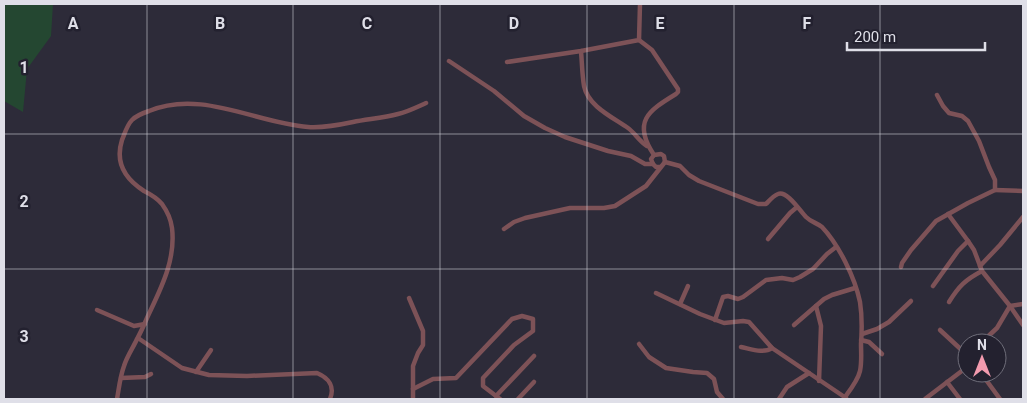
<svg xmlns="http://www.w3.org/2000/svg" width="1027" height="403" viewBox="0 0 1027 403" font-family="Roboto,sans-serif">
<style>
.green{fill:#244731}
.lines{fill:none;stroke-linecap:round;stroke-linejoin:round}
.street{stroke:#7d5257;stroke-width:4.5}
.grid{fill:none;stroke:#dfdfe8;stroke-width:1;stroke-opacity:0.55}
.grid-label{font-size:16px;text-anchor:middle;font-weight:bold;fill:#dfdfe8;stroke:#23212f;stroke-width:5;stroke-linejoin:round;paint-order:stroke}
</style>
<rect width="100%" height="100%" fill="#2d2b39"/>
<polygon class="green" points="4,4 53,4 51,36 27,69 23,112 4,101"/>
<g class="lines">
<g class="street">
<path d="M 639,40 L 652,50 L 678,89 L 678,92 L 676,94 C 648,111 632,122 654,155"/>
<path d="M 581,51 C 582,62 582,74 584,86 C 588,106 612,117 628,128 C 635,133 639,141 647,146"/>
<polyline points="449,61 494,91 524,116 545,128 565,137 608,151 631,156 645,164 653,164"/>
<polyline points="507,62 581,51 639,40 640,4"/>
<polyline points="654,155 651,159 653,164 656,167 660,167"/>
<polyline points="654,155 661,154 664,156 665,162"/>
<path d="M 665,162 L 680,166 L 689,175 L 699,181 L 758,204 L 766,204 C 769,201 773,196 778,194 C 787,190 800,211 806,217 C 811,222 817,223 822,227 C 839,245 855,278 860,302 C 862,315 862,330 861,344 C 861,352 862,362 860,371 C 858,380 851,389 845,397"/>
<polyline points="995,190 1023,191"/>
<polyline points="948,214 968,241 974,250 982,271 1010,306 1023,325"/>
<polyline points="504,229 514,222 525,218 570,208 604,208 615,206 646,186 665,162"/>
<polyline points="768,239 790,213 797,207"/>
<polyline points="980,266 1000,245 1023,217"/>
<polyline points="901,267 902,263 911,250 936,221 968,203 995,190 995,180 989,167 979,141 968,121 962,116 949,113 943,106 937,95"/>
<polyline points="933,286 958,251 968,241"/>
<polyline points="656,293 700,314 724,323 743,321 749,322 772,348 846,398"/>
<polyline points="409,298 423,331 423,345 418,353 413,366 413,399"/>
<path d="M 949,302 C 959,286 965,280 982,271"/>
<polyline points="680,304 688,286"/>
<polyline points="816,306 821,326 819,381"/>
<polyline points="97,310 134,326 145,324"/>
<polyline points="715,320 723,297 728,296 738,299 743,297 766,280 782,278 793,280 800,277 813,269 827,254 836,247"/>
<polyline points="794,325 824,299 832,295 855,288"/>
<polyline points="940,330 967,355"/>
<polyline points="862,334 877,329 889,322 911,301"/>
<path d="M 138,338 L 182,368 L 209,375 L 247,376 L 317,373 C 329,378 335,387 330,399"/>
<polyline points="861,340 869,342 882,354"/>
<polyline points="981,343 997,328 1010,306 1023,304"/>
<polyline points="639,344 649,357 666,368 693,372 707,373 714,379 717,392 723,399"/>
<path d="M 741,347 C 751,349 764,354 772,348"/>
<polyline points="196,372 211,350"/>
<polyline points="981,373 1000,399"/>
<polyline points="121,378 145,377 151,374"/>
<polyline points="947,382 960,399"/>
<polyline points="413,389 433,379 456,378 512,319 522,316 533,319 533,331 514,345 483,378 483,386 500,399"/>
<polyline points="496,396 534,356"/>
<path d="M 117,399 C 119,388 120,377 124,366 C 127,356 133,348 137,339 C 141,332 144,325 147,318 C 160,290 176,261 172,228 C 171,220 167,211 162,204 C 157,198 150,194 144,191 C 125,179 115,162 122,140 C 125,133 127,125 132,120 C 137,115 143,113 149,111 C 201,89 256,123 308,127 C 322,128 339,125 353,122 C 368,119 383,118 398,114 C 407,112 417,107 426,103"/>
<polyline points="518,399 534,382"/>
<polyline points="779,399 787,387 809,373"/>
<polyline points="925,399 967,367"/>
</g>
</g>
<path class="grid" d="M 147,4 L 147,399M 293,4 L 293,399M 440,4 L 440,399M 587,4 L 587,399M 734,4 L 734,399M 880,4 L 880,399M 4,134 L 1023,134M 4,269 L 1023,269"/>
<g class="grid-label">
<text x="73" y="29">A</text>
<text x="220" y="29">B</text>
<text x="367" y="29">C</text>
<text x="514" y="29">D</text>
<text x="660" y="29">E</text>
<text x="807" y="29">F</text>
<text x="24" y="73">1</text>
<text x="24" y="207">2</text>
<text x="24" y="342">3</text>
</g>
<rect width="1027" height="403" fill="none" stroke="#dfdfe8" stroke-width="10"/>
<g transform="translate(982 358)"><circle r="24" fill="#23212f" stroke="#6e6d79"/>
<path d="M0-4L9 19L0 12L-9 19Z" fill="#f29aae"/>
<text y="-8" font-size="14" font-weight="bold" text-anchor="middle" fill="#dfdfe8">N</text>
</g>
<path d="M847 42v8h138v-8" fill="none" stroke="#dfdfe8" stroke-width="2.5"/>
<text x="854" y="42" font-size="15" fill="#dfdfe8" stroke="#23212f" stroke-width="4" paint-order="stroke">200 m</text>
</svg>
